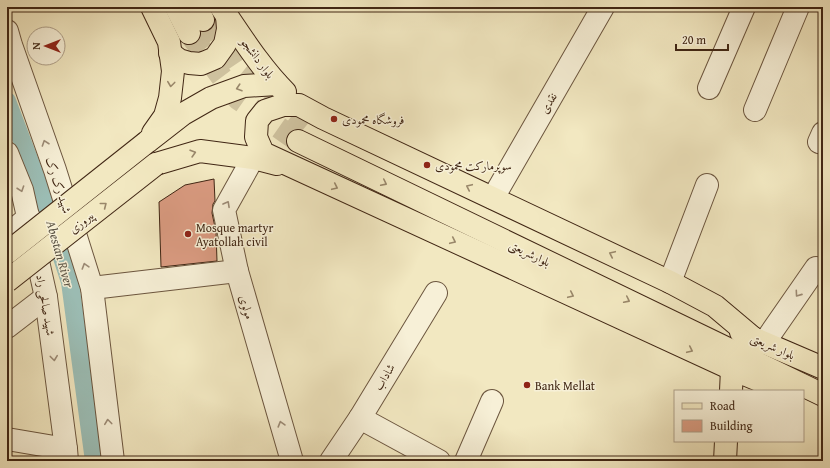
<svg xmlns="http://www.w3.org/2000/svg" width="830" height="468" viewBox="0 0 830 468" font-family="'Gentium Book Plus',Amiri,serif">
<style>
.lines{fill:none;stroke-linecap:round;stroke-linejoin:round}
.canal{stroke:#9cbfb7;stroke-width:18}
.building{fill:#da9b81;stroke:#402614}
.major-tunnel{stroke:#cec19e;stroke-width:22;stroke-dasharray:22 11;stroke-linecap:butt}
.minor-casing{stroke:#6c563f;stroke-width:24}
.major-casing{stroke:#402614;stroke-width:24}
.minor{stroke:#f7f0d7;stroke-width:22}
.major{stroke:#f2e8c1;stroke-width:22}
.major-bridge-casing{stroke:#402614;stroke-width:24;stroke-linecap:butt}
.major-bridge{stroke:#f2e8c1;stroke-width:22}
.oneway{stroke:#99876a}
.oneway2{stroke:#9c8b76}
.poi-dot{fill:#8f2418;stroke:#f7f0d7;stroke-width:1.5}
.labels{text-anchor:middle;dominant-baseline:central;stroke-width:3;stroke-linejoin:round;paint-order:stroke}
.street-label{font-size:12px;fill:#402614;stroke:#f7f0d7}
.poi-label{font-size:12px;fill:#402614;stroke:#f7f0d7;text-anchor:start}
.water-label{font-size:13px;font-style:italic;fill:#5c5445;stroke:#f7f0d7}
</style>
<rect width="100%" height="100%" fill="#f2e8c1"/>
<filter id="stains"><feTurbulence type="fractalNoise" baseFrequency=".005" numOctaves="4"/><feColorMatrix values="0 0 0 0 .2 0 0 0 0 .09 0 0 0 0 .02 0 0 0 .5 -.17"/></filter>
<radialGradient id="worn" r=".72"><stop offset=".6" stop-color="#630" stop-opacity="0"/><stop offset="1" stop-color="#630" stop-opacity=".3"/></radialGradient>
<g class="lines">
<polyline class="canal" points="7,101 35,175 70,282 94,461"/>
</g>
<polygon class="building" points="214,179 215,201 213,204 212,213 216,232 217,261 161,267 159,202 185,185"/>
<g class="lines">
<g class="major-tunnel">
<polyline points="203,20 236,69 306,126"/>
<polyline points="189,33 238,99 298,141"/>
</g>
<defs>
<g id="minor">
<polyline points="7,31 11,45 55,170 92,288 113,461"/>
<polyline points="709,88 744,7"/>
<polyline points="755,110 798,7"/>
<polyline points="823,133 819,142 823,143"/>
<polyline points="7,153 22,190 46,297 66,449 67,461"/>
<polyline points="253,158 224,210 237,271 292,461"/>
<polyline points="493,198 603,7"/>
<polyline points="7,235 29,217"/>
<polyline points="670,282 707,185"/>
<polyline points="92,288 237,271"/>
<polyline points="7,327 46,297"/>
<polyline points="764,343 816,268 823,272"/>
<polyline points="360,418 439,461"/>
<polyline points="7,439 66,449"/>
<polyline points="331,461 360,418 436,293"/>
<polyline points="466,461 492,401"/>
</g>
<g id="major">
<polyline points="152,7 169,42 173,71 170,98 165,116 153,133"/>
<polyline points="176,7 189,33"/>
<polyline points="197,7 203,20"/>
<path d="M 221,7 C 241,36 260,67 285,92"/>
<polyline points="170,53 179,60 189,63 201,64 215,58 225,44 228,29 227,16"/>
<polyline points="298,141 823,395"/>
<polyline points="147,142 183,114 211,98 244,86 277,84"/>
<polyline points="156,164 200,151 253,158 277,164"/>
<polyline points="741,332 753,338 823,368"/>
<polyline points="753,338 715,306 670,282 323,118 299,105 283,105 265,111 257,121 256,137 263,153 732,369 785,391"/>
<polyline points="731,391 732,369"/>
<polyline points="725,461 726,441"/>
</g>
</defs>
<use href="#minor" class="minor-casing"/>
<use href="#major" class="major-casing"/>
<use href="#minor" class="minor"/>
<use href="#major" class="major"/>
<defs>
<g id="major-bridge">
<polyline points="7,253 147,142"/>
<polyline points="7,281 156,164"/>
</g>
</defs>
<use href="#major-bridge" class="major-bridge-casing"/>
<use href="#major-bridge" class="major-bridge"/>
</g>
<defs><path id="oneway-chevron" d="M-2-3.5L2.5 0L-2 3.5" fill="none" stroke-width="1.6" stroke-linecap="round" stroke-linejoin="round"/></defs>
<g class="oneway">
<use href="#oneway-chevron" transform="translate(171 84) rotate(97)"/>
<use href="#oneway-chevron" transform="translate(239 88) rotate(162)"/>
<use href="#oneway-chevron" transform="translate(193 153) rotate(-16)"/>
<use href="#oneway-chevron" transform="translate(384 183) rotate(26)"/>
<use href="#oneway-chevron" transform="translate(335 187) rotate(25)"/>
<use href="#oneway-chevron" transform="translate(469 187) rotate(-155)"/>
<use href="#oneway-chevron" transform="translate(104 205) rotate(-38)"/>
<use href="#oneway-chevron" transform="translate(453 241) rotate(25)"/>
<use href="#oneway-chevron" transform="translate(612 254) rotate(-155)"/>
<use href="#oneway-chevron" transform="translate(571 295) rotate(25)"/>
<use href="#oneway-chevron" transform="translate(627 300) rotate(26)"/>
<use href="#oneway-chevron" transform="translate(690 350) rotate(25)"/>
</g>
<g class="oneway2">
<use href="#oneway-chevron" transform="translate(45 143) rotate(-109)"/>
<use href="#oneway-chevron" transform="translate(21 189) rotate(71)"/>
<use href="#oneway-chevron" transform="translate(227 204) rotate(-61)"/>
<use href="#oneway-chevron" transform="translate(85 266) rotate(-107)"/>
<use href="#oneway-chevron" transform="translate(798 294) rotate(125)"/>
<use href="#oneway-chevron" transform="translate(54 358) rotate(83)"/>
<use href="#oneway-chevron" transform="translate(108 422) rotate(-97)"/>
<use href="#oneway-chevron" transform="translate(281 424) rotate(-106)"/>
</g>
<g class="poi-dot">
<circle cx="334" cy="119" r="4"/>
<circle cx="427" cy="165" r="4"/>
<circle cx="188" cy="234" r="4"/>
<circle cx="527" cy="385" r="4"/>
</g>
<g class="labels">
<g class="street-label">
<text transform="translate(258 58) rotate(53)">بلوار دانشجو</text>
<text transform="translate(548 103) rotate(-60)">نقدی</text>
<text transform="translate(59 185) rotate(72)">شهید رک رک</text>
<text transform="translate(81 222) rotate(-38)">پیروزی</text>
<text transform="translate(530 253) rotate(26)">بلوارشریعتی</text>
<text transform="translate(46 305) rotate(80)">شهید صالحی راد</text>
<text transform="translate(247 307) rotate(74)">مولوی</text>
<text transform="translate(773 346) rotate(24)">بلوار شریعتی</text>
<text transform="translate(384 377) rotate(-59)">شاداب</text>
</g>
<g class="poi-label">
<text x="342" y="119">فروشگاه محمودی</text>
<text x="435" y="165">سوپرمارکت محمودی</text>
<text x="196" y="227">Mosque martyr<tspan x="196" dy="14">Ayatollah civil</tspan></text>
<text x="535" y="385">Bank Mellat</text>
</g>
<g class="water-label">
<text transform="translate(60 254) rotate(74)">Abestan River</text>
</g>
</g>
<rect width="830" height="468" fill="none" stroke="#f2e8c1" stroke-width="24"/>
<rect x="8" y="8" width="814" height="452" fill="none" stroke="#402614" stroke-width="2"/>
<rect x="12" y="12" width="806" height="444" fill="none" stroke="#402614"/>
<rect x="674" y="390" width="130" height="52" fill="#f7f0d7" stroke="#ae9f89"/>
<rect x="682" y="403" width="20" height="6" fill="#f2e8c1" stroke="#ae9f89"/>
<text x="710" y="410" font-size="12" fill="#402614">Road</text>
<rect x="682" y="420" width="20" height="12" fill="#da9b81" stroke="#ae9f89"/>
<text x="710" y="430" font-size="12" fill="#402614">Building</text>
<g transform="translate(46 46) rotate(270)"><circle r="19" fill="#f7f0d7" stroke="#ae9f89"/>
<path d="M0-3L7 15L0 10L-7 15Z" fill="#8f2418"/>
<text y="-6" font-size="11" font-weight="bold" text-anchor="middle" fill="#402614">N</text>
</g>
<path d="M676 44v6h52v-6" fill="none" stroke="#402614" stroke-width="2"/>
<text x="682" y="44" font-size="12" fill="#402614" stroke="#f7f0d7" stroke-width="3" paint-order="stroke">20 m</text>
<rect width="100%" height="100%" filter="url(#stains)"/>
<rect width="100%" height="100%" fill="url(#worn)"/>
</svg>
